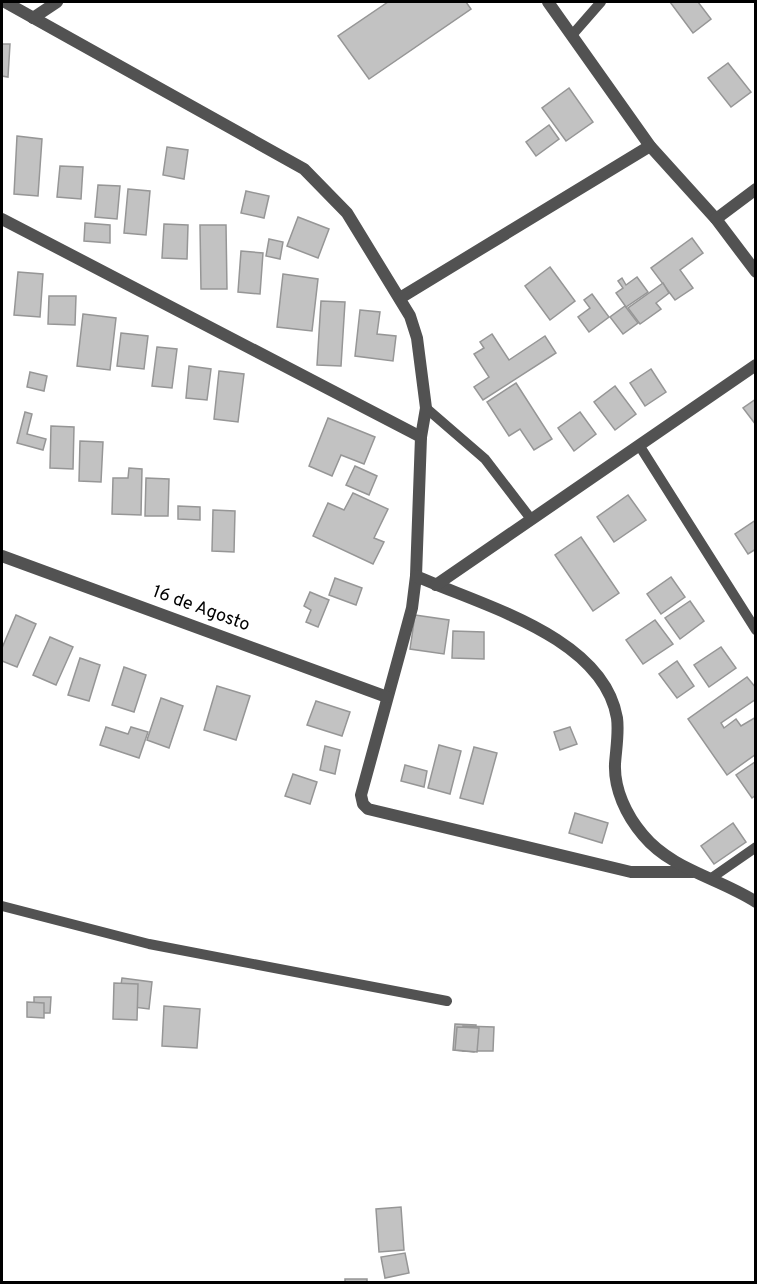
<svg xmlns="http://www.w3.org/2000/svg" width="757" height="1284" viewBox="0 0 757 1284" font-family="Overpass,sans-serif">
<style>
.building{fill:#c2c2c2;stroke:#969696;stroke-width:1.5}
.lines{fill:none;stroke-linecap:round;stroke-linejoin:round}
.lane{stroke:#525252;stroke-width:10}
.street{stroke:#525252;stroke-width:12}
.labels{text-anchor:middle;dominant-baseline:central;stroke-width:5;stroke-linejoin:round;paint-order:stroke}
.street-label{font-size:18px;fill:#000;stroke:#fff}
</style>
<rect width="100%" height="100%" fill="#fff"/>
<g class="building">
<polygon points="388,2 466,2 471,9 369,79 338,36"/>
<polygon points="670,2 698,2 711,19 693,33"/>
<polygon points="2,44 10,44 8,77 2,76"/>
<polygon points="728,63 751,92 731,107 708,78"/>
<polygon points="569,88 593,122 566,141 542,108"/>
<polygon points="549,125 559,139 536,156 526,142"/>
<polygon points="17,136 42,139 38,196 14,194"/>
<polygon points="167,147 188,150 184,179 163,175"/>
<polygon points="60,166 83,167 81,199 57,197"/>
<polygon points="98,185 120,186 117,219 95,217"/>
<polygon points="128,189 150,191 146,235 124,233"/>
<polygon points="246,191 269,196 264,218 241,213"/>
<polygon points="298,217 329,229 318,258 287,246"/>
<polygon points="85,223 110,225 110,243 84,241"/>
<polygon points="164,224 188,225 187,259 162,258"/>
<polygon points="200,225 226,225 227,289 201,289"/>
<polygon points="692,238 703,253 680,270 693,288 675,300 651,268"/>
<polygon points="269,239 283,242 280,259 266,256"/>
<polygon points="241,251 263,253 260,294 238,292"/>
<polygon points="550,267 575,301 550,320 525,286"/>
<polygon points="18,272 43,274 40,317 14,315"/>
<polygon points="283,274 318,279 312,331 277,327"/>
<polygon points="637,277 648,292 626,307 616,293 623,288 618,281 622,278 626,285"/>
<polygon points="663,283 669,293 656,303 661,309 640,324 628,308"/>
<polygon points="592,294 609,317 589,332 578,317 590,308 584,300"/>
<polygon points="49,296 76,296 75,325 48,324"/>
<polygon points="321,301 345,302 341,366 317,365"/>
<polygon points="625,306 638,323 623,334 610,317"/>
<polygon points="360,310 380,312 377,334 396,336 393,361 355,356"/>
<polygon points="83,314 116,318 110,370 77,366"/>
<polygon points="121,333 148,336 144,369 117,366"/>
<polygon points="492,334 509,360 545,336 556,353 483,400 474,387 489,377 474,354 484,348 480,342"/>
<polygon points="157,347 177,349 172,388 152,386"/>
<polygon points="189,366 211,369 207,400 186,398"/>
<polygon points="651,369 666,392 645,406 630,383"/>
<polygon points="219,371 244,374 238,422 214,419"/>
<polygon points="30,372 47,376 44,391 27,387"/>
<polygon points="516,383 552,439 534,450 520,429 509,436 487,402"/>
<polygon points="615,386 636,414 615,430 594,402"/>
<polygon points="756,399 756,425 743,408"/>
<polygon points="25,412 32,414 27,434 46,439 43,450 17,443"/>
<polygon points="580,412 596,434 574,451 558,428"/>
<polygon points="328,418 375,437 364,464 341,455 332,476 309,466"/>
<polygon points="51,426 74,427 73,469 50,468"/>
<polygon points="80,441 103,442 101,482 79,481"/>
<polygon points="355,466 377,476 369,495 346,485"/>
<polygon points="129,468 142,469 141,515 112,514 113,478 128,478"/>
<polygon points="146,478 169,479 168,516 145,516"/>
<polygon points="353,493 388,509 374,538 384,542 373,564 313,536 328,503 344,510"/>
<polygon points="628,495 646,520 614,542 597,517"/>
<polygon points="178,506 200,507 200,520 178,519"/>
<polygon points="213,510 235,511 234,552 212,551"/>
<polygon points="756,520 756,549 748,554 735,534"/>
<polygon points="581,537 619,593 593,611 555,555"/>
<polygon points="671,577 685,597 661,614 647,594"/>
<polygon points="335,578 362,588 356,605 329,595"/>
<polygon points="310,592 329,600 318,627 306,622 311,610 304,606"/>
<polygon points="690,601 704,621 680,639 665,618"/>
<polygon points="16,615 36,624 17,667 2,661 2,648"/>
<polygon points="415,615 449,620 444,654 410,649"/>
<polygon points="655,620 673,644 643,664 626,640"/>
<polygon points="453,631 484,632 484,659 452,658"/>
<polygon points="50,637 73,647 56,685 33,675"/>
<polygon points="721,647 736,668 709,687 694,665"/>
<polygon points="80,658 100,665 89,701 68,695"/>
<polygon points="677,661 694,686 677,698 659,674"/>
<polygon points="124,667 146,675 134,712 112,705"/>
<polygon points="747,677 756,688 756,699 721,723 724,728 736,719 741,726 756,717 756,754 727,775 688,719"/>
<polygon points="217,686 250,696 236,740 204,730"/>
<polygon points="161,698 183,706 169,748 147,740"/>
<polygon points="316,701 350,712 342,736 307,725"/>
<polygon points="106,727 128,734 131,727 148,732 139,758 100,745"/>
<polygon points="570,727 577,744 560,750 554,732"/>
<polygon points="439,745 461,751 450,794 428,788"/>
<polygon points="325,746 340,750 335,774 320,770"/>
<polygon points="474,747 497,753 483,804 460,798"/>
<polygon points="755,762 756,795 752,798 736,775"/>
<polygon points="405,765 427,771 424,787 401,781"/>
<polygon points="293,774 317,782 310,804 285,796"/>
<polygon points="575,813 608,823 602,843 569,833"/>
<polygon points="733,823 746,842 714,864 701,846"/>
<polygon points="122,978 152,982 149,1009 118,1005"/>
<polygon points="114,983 138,984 137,1020 113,1019"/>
<polygon points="34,997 51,997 50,1013 34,1013"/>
<polygon points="27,1002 44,1003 44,1018 27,1017"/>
<polygon points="164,1006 200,1009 197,1048 162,1046"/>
<polygon points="455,1024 476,1025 474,1052 453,1050"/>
<polygon points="463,1026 494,1027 493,1051 463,1051"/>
<polygon points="457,1027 479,1028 477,1052 455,1050"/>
<polygon points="401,1207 404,1250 379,1252 376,1209"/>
<polygon points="405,1253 409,1273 385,1278 381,1257"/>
<rect x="345" y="1279" width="22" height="3"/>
</g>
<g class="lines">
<g class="lane">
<polyline points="573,34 601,2"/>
<polyline points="426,408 485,459 531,519"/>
<polyline points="639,445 756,630"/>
<polyline points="710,879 756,847"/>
<polyline points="2,906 149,944 447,1001"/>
</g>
<g class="street">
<polyline points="5,2 304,169 347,213 410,316 417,338 426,408 421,437 416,576 412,608 399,656 361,795 363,804 368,809 631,872 693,872"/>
<polyline points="548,2 650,146 716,219 756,272"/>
<polyline points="33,18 57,2"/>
<polyline points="2,219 421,437"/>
<polyline points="716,219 756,189"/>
<polyline points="400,298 650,146"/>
<polyline points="2,556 387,697"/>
<path d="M 416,576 C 480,605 603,636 617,718 C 619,733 616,749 615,764 C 614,789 626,815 643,835 C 672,870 719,878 756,902"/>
<polyline points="436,585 756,365"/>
</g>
</g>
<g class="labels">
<g class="street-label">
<text transform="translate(201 609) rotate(20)">16 de Agosto</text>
</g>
</g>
<rect width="757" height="1284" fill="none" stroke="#000000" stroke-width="6"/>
</svg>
